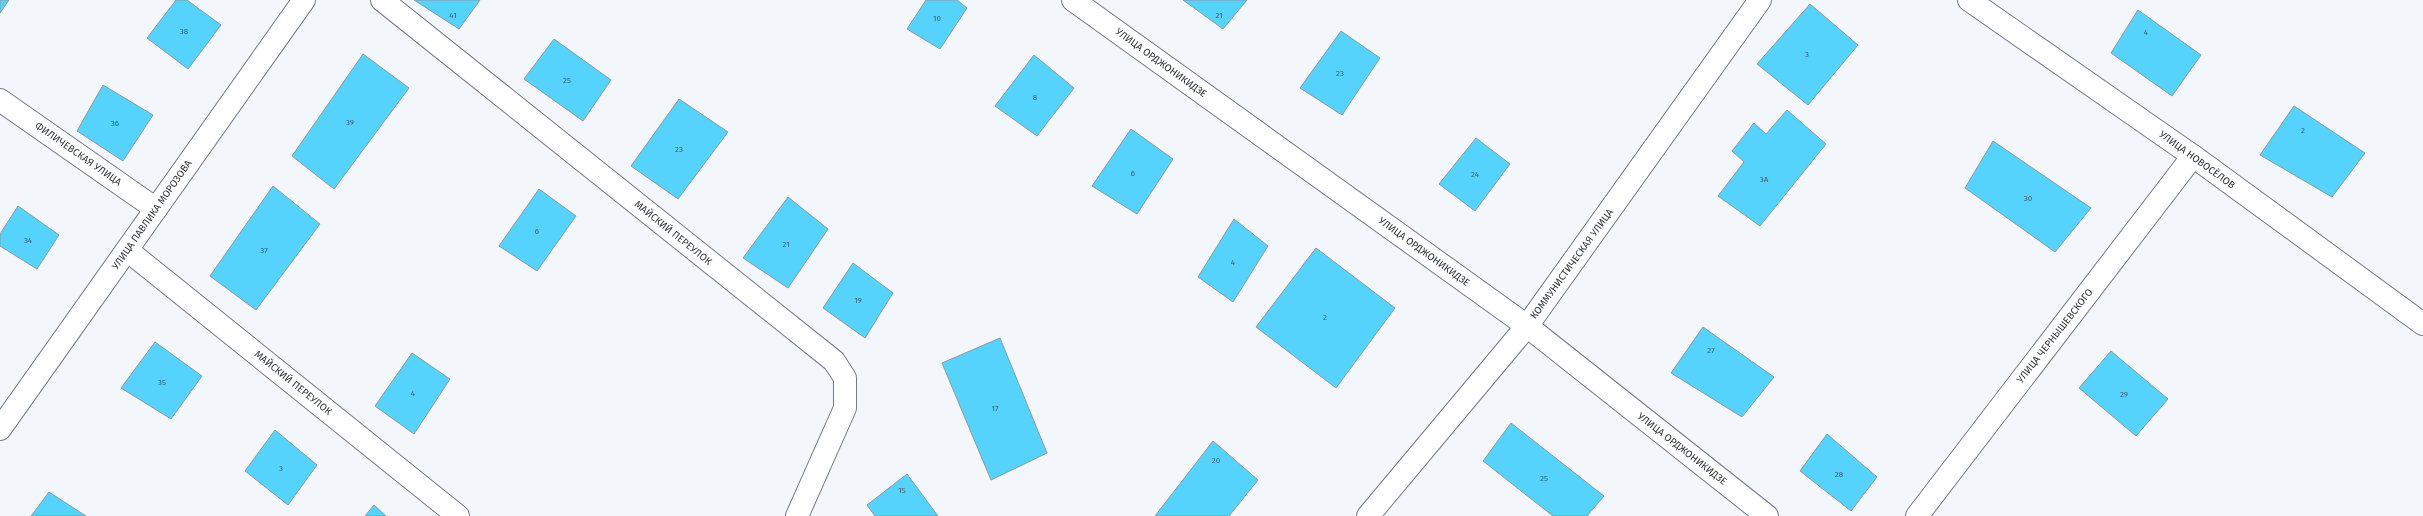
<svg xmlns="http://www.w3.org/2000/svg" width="2423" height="516" viewBox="0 0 2423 516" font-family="'Fira Sans',sans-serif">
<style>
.building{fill:#55d3fd;stroke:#8a9ba2}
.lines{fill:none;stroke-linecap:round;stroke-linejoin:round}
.minor-casing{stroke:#727b87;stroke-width:24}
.minor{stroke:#fff;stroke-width:22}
.labels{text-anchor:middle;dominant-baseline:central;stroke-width:4;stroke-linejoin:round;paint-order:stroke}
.number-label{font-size:8px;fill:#395c6a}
.street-label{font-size:10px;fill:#303439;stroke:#fff}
</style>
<rect width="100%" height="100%" fill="#f3f7fc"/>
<g class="building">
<polygon points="0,0 9,0 0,13"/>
<polygon points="176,0 187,0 221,25 188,69 147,38"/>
<polygon points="414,0 480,0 459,29"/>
<polygon points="926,0 957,0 967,8 940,49 907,29"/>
<polygon points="1183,0 1247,0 1223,29"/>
<polygon points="1810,4 1858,45 1808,105 1757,64"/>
<polygon points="2138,10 2201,55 2172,96 2111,53"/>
<polygon points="1341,31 1380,58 1342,115 1300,88"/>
<polygon points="554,39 611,80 583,121 524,79"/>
<polygon points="363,54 409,88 334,189 292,156"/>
<polygon points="1034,55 1074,88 1037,136 995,106"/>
<polygon points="103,85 153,115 123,161 77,131"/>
<polygon points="679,99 728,132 678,199 631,166"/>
<polygon points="2294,106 2365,153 2332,197 2260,155"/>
<polygon points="1787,110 1826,144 1760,226 1718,196 1744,162 1732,151 1754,123 1766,134"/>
<polygon points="1131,129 1173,159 1137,214 1092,186"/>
<polygon points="1476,138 1510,164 1475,211 1439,184"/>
<polygon points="1993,141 2091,208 2055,252 1965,188"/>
<polygon points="273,186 320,224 256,310 210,276"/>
<polygon points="539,189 576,216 537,271 499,246"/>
<polygon points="788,197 828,229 788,288 743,258"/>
<polygon points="18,206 59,235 37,269 0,246 0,234"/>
<polygon points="1234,219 1268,246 1233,302 1198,277"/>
<polygon points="1316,248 1395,308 1336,388 1256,327"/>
<polygon points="853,263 893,293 865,338 823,308"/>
<polygon points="1703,327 1774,377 1742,417 1671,373"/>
<polygon points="1000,338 1047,453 991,480 942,363"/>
<polygon points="155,342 202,376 171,419 121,388"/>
<polygon points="2111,351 2168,399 2136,436 2079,388"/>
<polygon points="412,353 450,379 414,434 375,406"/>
<polygon points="1511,423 1604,496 1587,516 1553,516 1483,461"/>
<polygon points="275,430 317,465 288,505 245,471"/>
<polygon points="1827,434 1877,477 1851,511 1800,471"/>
<polygon points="1213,441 1258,480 1229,516 1155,516"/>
<polygon points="907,474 938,516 875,516 867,505"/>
<polygon points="49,492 86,516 31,516"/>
<polygon points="374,505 386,516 365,516"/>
</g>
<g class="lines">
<defs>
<g id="minor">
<polyline points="382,0 834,361 845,378 845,408 797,516"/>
<polyline points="1073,0 1527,326 1767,516"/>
<polyline points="1969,0 2193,156 2423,324"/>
<polyline points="0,100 156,209"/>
<polyline points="127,250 458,516"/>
<polyline points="0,429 304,0"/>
<polyline points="1368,516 1527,326 1760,0"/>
<polyline points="1917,516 2193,156"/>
</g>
</defs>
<use href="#minor" class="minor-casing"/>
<use href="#minor" class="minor"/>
</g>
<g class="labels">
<g class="number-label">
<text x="453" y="15">41</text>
<text x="1219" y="15">21</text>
<text x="937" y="18">10</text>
<text x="184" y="31">38</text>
<text x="2146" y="32">4</text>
<text x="1807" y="54">3</text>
<text x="1340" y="73">23</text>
<text x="567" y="80">25</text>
<text x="1035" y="97">8</text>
<text x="350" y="122">39</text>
<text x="115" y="123">36</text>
<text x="2303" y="130">2</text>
<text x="679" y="149">23</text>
<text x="1133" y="173">6</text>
<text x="1475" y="174">24</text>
<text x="1764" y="179">3А</text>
<text x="2028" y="198">30</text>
<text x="537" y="231">6</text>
<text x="28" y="240">34</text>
<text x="786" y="244">21</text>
<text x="264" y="250">37</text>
<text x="1233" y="262">4</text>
<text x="858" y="300">19</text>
<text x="1325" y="317">2</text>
<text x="1711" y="350">27</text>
<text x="162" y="382">35</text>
<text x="413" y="393">4</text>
<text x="2124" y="394">29</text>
<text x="995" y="408">17</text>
<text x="1216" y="460">20</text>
<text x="281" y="468">3</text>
<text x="1839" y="474">28</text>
<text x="1544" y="478">25</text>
<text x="902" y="490">15</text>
</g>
<g class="street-label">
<text transform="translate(1161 63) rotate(36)">УЛИЦА ОРДЖОНИКИДЗЕ</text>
<text transform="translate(78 154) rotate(35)">ФИЛИЧЕВСКАЯ УЛИЦА</text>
<text transform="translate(2197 160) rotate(36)">УЛИЦА НОВОСЁЛОВ</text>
<text transform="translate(152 215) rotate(-55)">УЛИЦА ПАВЛИКА МОРОЗОВА</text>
<text transform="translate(673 233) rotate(39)">МАЙСКИЙ ПЕРЕУЛОК</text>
<text transform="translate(1424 252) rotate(36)">УЛИЦА ОРДЖОНИКИДЗЕ</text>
<text transform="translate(1572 264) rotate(-54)">КОММУНИСТИЧЕСКАЯ УЛИЦА</text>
<text transform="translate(2055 336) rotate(-52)">УЛИЦА ЧЕРНЫШЕВСКОГО</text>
<text transform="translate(293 383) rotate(39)">МАЙСКИЙ ПЕРЕУЛОК</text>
<text transform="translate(1682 449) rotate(38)">УЛИЦА ОРДЖОНИКИДЗЕ</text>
</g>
</g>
</svg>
